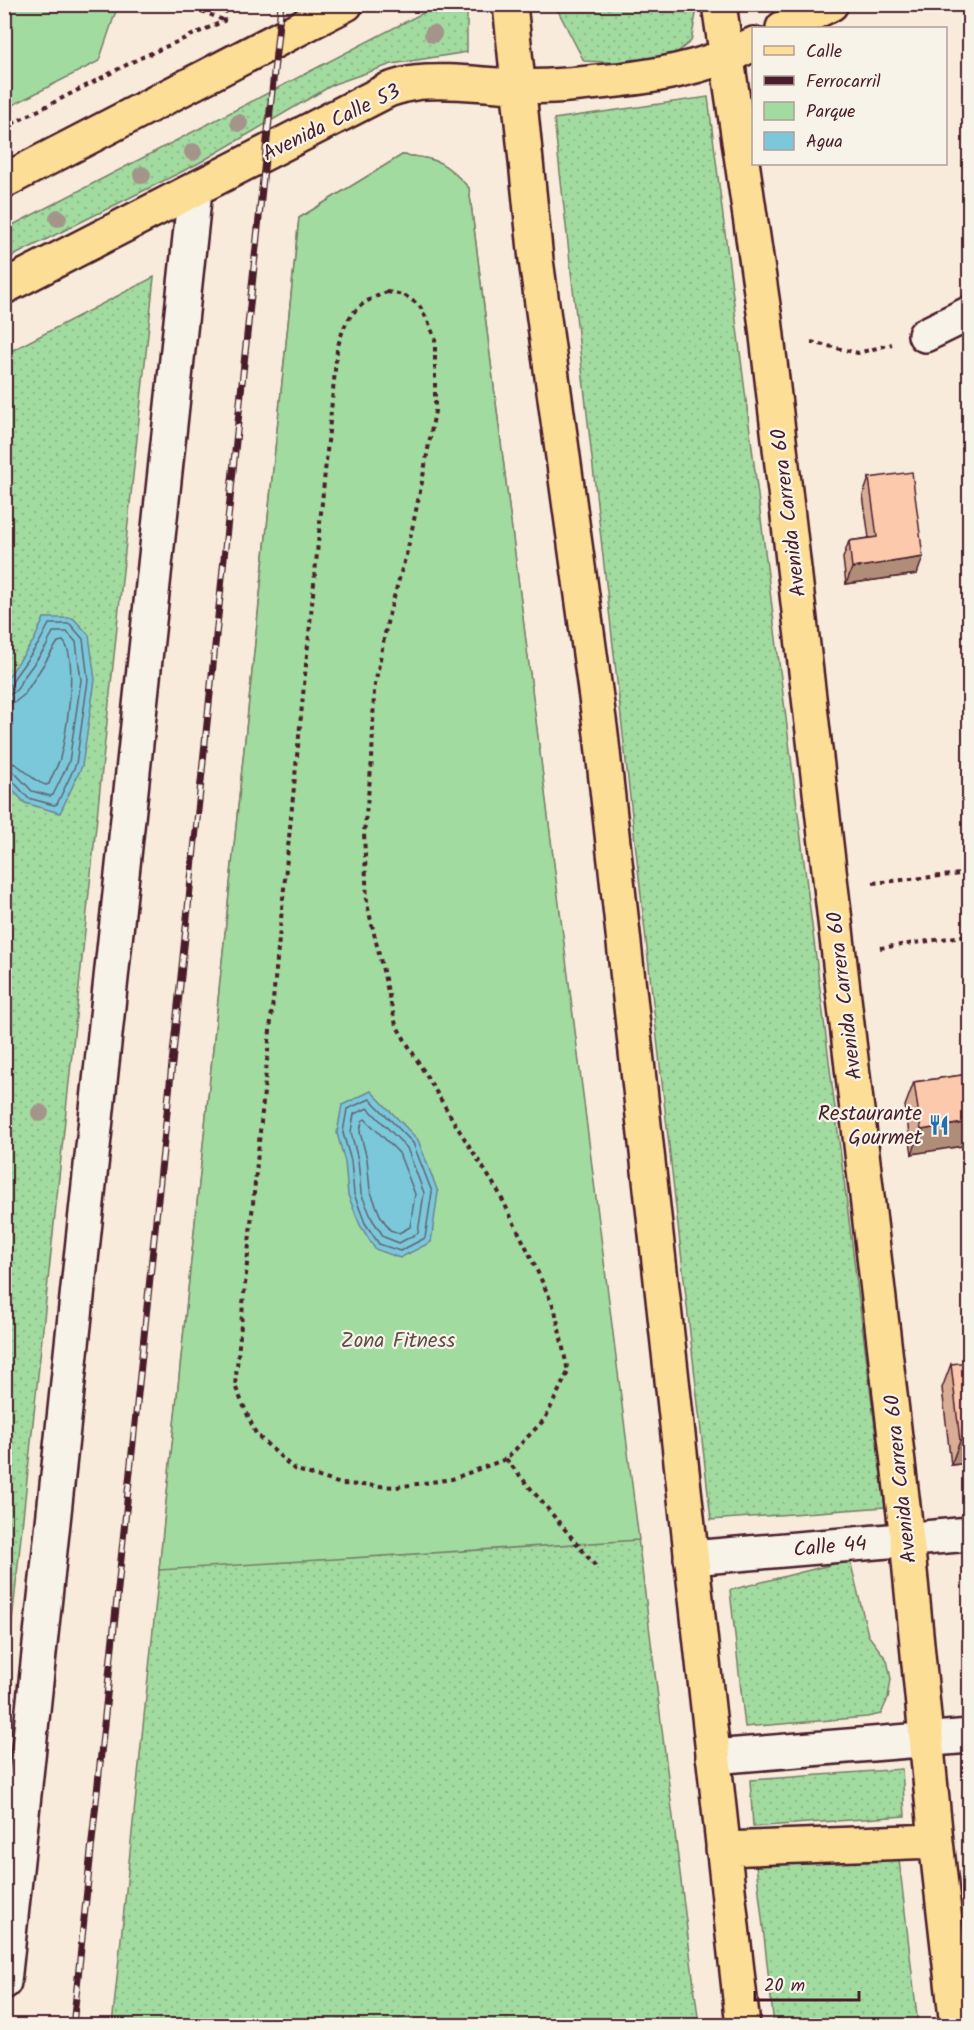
<svg xmlns="http://www.w3.org/2000/svg" width="974" height="2030" font-family="Kalam,sans-serif">
  <style>
    .grass { fill: url(#grass-dots); stroke: #767d66; stroke-width: 1.5 }
    .park { fill: #a2dba0; stroke: #767d66; stroke-width: 1.5 }
    .water { fill: #7cc8db; stroke: #688495; stroke-width: 1.5 }
    .lines { fill: none; stroke-linecap: round; stroke-linejoin: round }
    .shore { stroke: #5e6371; stroke-width: 1.5 }
    .minor-casing { stroke: #4a1f2b; stroke-width: 38 }
    .major-casing { stroke: #4a1f2b; stroke-width: 38 }
    .path { stroke: #4a1f2b; stroke-width: 4; stroke-dasharray: 4.5 4.5; stroke-linecap: butt }
    .minor { stroke: #f7f3e8; stroke-width: 33 }
    .major { stroke: #fcde96; stroke-width: 33 }
    .rail-casing { stroke: #4a1f2b; stroke-width: 7 }
    .rail { stroke: #f7f3e8; stroke-width: 4.5; stroke-dasharray: 14; stroke-linecap: butt }
    .tree { fill: #a4958b }
    .wall { fill: #d9ad95; stroke: #4a1f2b; stroke-width: 1.5 }
    .shaded-wall { fill: #b08d79; stroke: #4a1f2b; stroke-width: 1.5 }
    .building { fill: #fcc9ad; stroke: #4a1f2b; stroke-width: 1.5 }
    .labels { text-anchor: middle; stroke-width: 4.5; stroke-linejoin: round; paint-order: stroke }
    .street-label { font-size: 21px; fill: #4a1f2b; stroke: #f7f3e8 }
    .poi-label { font-size: 21px; fill: #4a1f2b; stroke: #f7f3e8; text-anchor: end }
    .park-label { font-size: 21px; fill: #604e48; stroke: #f7f3e8 }
  </style>
  <defs>
    <pattern id="grass-dots" width="8" height="8" patternUnits="userSpaceOnUse" patternTransform="scale(1.5)"><rect width="8" height="8" fill="#a2dba0"/><path d="M2 2h.1M6 6h.1" fill="none" stroke="#8dbc8a" stroke-width="1.8" stroke-linecap="round"/></pattern>
  </defs>
  <rect width="100%" height="100%" fill="#f8ebdc"/>
  <filter id="ink" filterUnits="userSpaceOnUse"><feTurbulence type="fractalNoise" baseFrequency=".0167" numOctaves="2"/><feDisplacementMap in="SourceGraphic" scale="12" xChannelSelector="R" yChannelSelector="G"/><feConvolveMatrix kernelMatrix="1 2 1 2 8 2 1 2 1" color-interpolation-filters="sRGB"/></filter>
  <g filter="url(#ink)">
    <!-- grass -->
    <path class="grass" d="M 440,4 L 467,5 L 467,52 L 392,64 L 334,84 L 199,163 L 5,260 L 5,229 Z
      M 555,5 L 694,5 L 696,14 L 691,41 L 669,59 L 645,64 L 584,61 Z
      M 708,97 L 885,1507 L 711,1520 L 554,119 Z
      M 402,155 C 439,158 444,162 469,188 L 699,2025 L 112,2026 L 299,218 Z
      M 154,277 L 5,1688 L 5,354 Z
      M 850,1560 L 868,1635 L 887,1660 L 891,1679 L 888,1698 L 881,1714 L 867,1717 L 745,1727 L 730,1590 Z
      M 902,1769 L 905,1816 L 753,1827 L 750,1780 Z
      M 898,1851 L 918,2025 L 774,2025 L 756,1865 Z"/>
    <!-- park -->
    <path class="park" d="M 5,4 L 118,4 L 118,5 L 99,61 L 5,109 Z
      M 402,155 C 439,158 444,162 469,188 L 639,1540 L 159,1570 L 299,218 Z"/>
    <!-- water -->
    <path class="water" d="M 44,618 L 73,618 L 89,635 L 95,680 L 82,766 L 60,813 L 25,803 L 5,782 L 4,706 L 8,677 L 34,640 Z
      M 371,1091 L 418,1140 L 438,1192 L 431,1242 L 400,1258 L 375,1249 L 360,1225 L 348,1195 L 345,1162 L 337,1133 L 342,1105 Z"/>
    <g class="lines">
      <!-- shore -->
      <path class="shore" d="M 4,687 L 12,684 L 14,678 L 39,643 L 49,624 L 70,624 L 83,639 L 88,680 L 76,764 L 57,804 L 54,805 L 28,798 L 11,779 L 4,778
        M 4,695 L 13,693 L 18,688 L 21,681 L 46,647 L 53,632 L 67,632 L 76,642 L 81,680 L 69,762 L 53,795 L 50,796 L 32,791 L 15,773 L 4,770
        M 4,704 L 15,702 L 24,695 L 58,642 L 63,641 C 79,657 66,736 60,758 C 58,766 52,775 49,784 L 46,785 C 29,781 23,762 4,761
        M 370,1099 L 413,1143 L 432,1192 L 425,1238 L 400,1251 L 379,1244 L 365,1223 L 354,1194 L 351,1161 L 343,1133 L 347,1109 Z
        M 368,1108 L 407,1148 L 424,1193 L 418,1233 L 399,1243 L 384,1237 L 372,1219 L 361,1193 L 358,1160 L 351,1132 L 354,1114 Z
        M 365,1119 L 399,1153 L 415,1194 L 410,1227 L 399,1233 L 390,1230 L 380,1215 L 370,1190 L 367,1159 L 360,1132 L 362,1121 Z"/>
      <!-- minor casing -->
      <g class="minor-casing">
        <path id="minor" d="M 925,335 L 970,313
          M 691,1558 L 970,1534
          M 713,1757 L 970,1736
          M 4,1982 L 195,190"/>
      </g>
      <!-- major casing -->
      <g class="major-casing">
        <path id="major" d="M 510,4 L 536,260 L 601,734 L 743,2026
          M 719,4 L 765,319 L 907,1540 L 936,1841 L 957,2026
          M 783,28 L 831,4
          M 4,181 L 346,4
          M 4,287 L 388,90 C 397,87 406,84 415,83 C 448,79 483,85 516,86 C 543,88 572,85 599,82 C 654,77 703,69 754,44
          M 723,1849 L 936,1841"/>
      </g>
      <!-- path -->
      <path class="path" d="M 185,4 L 223,20
        M 4,128 L 138,59 L 224,21 L 226,4
        M 387,292 L 404,295 L 419,305 L 428,321 L 435,339 L 435,411 L 422,482 L 408,548 L 388,618 L 374,690 L 372,760 L 364,832 L 367,904 L 396,1025 L 459,1130 L 498,1191 L 529,1253 L 555,1310 L 568,1372 L 545,1419 L 506,1459 L 452,1479 L 396,1487 L 341,1484 L 294,1469 L 256,1434 L 235,1386 L 337,350 C 345,317 355,304 387,292 Z
        M 811,342 L 858,353 L 892,344
        M 873,883 L 970,873
        M 880,948 L 970,935
        M 506,1459 L 598,1569"/>
      <!-- minor -->
      <use href="#minor" class="minor"/>
      <!-- major -->
      <use href="#major" class="major"/>
      <!-- rail casing -->
      <g class="rail-casing">
        <path id="rail" d="M 73,2026 L 281,4"/>
      </g>
      <!-- rail -->
      <use href="#rail" class="rail"/>
    </g>
    <!-- trees -->
    <g class="tree">
      <circle cx="433" cy="34" r="9"/>
      <circle cx="239" cy="123" r="9"/>
      <circle cx="193" cy="152" r="9"/>
      <circle cx="142" cy="175" r="9"/>
      <circle cx="58" cy="218" r="9"/>
      <circle cx="40" cy="1113" r="9"/>
    </g>
    <!-- wall -->
    <path class="wall" d="M 869,478 L 917,574 L 846,584 L 843,558 L 849,541 L 869,538 L 863,495 Z
      M 969,1074 L 912,1154 L 905,1106 L 914,1082 Z
      M 951,1364 L 969,1463 L 951,1465 L 942,1388 Z"/>
    <!-- shaded-wall -->
    <path class="shaded-wall" d="M 923,557 L 917,574 L 846,584 L 852,568 Z
      M 969,1122 L 969,1145 L 912,1154 L 921,1130 Z
      M 969,1440 L 969,1463 L 951,1465 L 960,1441 Z"/>
    <!-- building -->
    <path class="building" d="M 912,472 L 923,557 L 852,568 L 849,541 L 877,537 L 869,478 Z
      M 969,1074 L 969,1122 L 921,1130 L 914,1082 Z
      M 969,1362 L 969,1440 L 960,1441 L 951,1364 Z"/>
  </g>
  <!-- icons -->
  <defs>
    <g id="restaurant-bare" transform="scale(1.62)"><path d="M-5-6h1v4h1v-4h1v4h1v-4h1v5L-1.5 .5V6h-2V.5L-5-1ZM5-6V6H3V1.5H1.5Q1.5-4 5-6Z" fill="#1f6fb2" stroke="#f7f3e8" stroke-width="2.5" paint-order="stroke"/></g>
  </defs>
  <g fill-rule="evenodd">
    <use href="#restaurant-bare" x="939" y="1125"/>
  </g>
  <g class="labels">
    <!-- street labels -->
    <g class="street-label">
      <text transform="translate(331 122) rotate(-26)" y="7">Avenida Calle 53</text>
      <text transform="translate(788 513) rotate(-97)" y="7">Avenida Carrera 60</text>
      <text transform="translate(844 996) rotate(-97)" y="7">Avenida Carrera 60</text>
      <text transform="translate(900 1479) rotate(-96)" y="7">Avenida Carrera 60</text>
      <text transform="translate(830 1546) rotate(-5)" y="7">Calle 44</text>
    </g>
    <!-- poi labels -->
    <g class="poi-label">
      <text x="922" y="1120">Restaurante<tspan x="922" dy="24">Gourmet</tspan></text>
    </g>
    <!-- park labels -->
    <g class="park-label">
      <text x="398" y="1347">Zona Fitness</text>
    </g>
  </g>
  <!-- margin -->
  <rect width="974" height="2030" fill="none" stroke="#f7f3e8" stroke-width="24"/>
  <rect x="12" y="12" width="950" height="2006" fill="none" stroke="#4a1f2b" stroke-width="2" filter="url(#ink)"/>
  <!-- legend -->
  <rect x="752" y="27" width="195" height="138" fill="#f7f3e8" stroke="#b29e9c" stroke-width="1.5"/>
  <rect x="764" y="46" width="30" height="9" fill="#fcde96" stroke="#b29e9c" stroke-width="1.5"/>
  <text x="806" y="57" font-size="18" fill="#4a1f2b">Calle</text>
  <rect x="764" y="76" width="30" height="9" fill="#4a1f2b" stroke="#b29e9c" stroke-width="1.5"/>
  <text x="806" y="87" font-size="18" fill="#4a1f2b">Ferrocarril</text>
  <rect x="764" y="102" width="30" height="18" fill="#a2dba0" stroke="#b29e9c" stroke-width="1.5"/>
  <text x="806" y="117" font-size="18" fill="#4a1f2b">Parque</text>
  <rect x="764" y="132" width="30" height="18" fill="#7cc8db" stroke="#b29e9c" stroke-width="1.5"/>
  <text x="806" y="147" font-size="18" fill="#4a1f2b">Agua</text>
  <!-- scale -->
  <path d="M755 1991v9h104v-9" fill="none" stroke="#4a1f2b" stroke-width="3"/>
  <text x="764" y="1991" font-size="18" fill="#4a1f2b" stroke="#f7f3e8" stroke-width="4.5" paint-order="stroke">20 m</text>
</svg>
